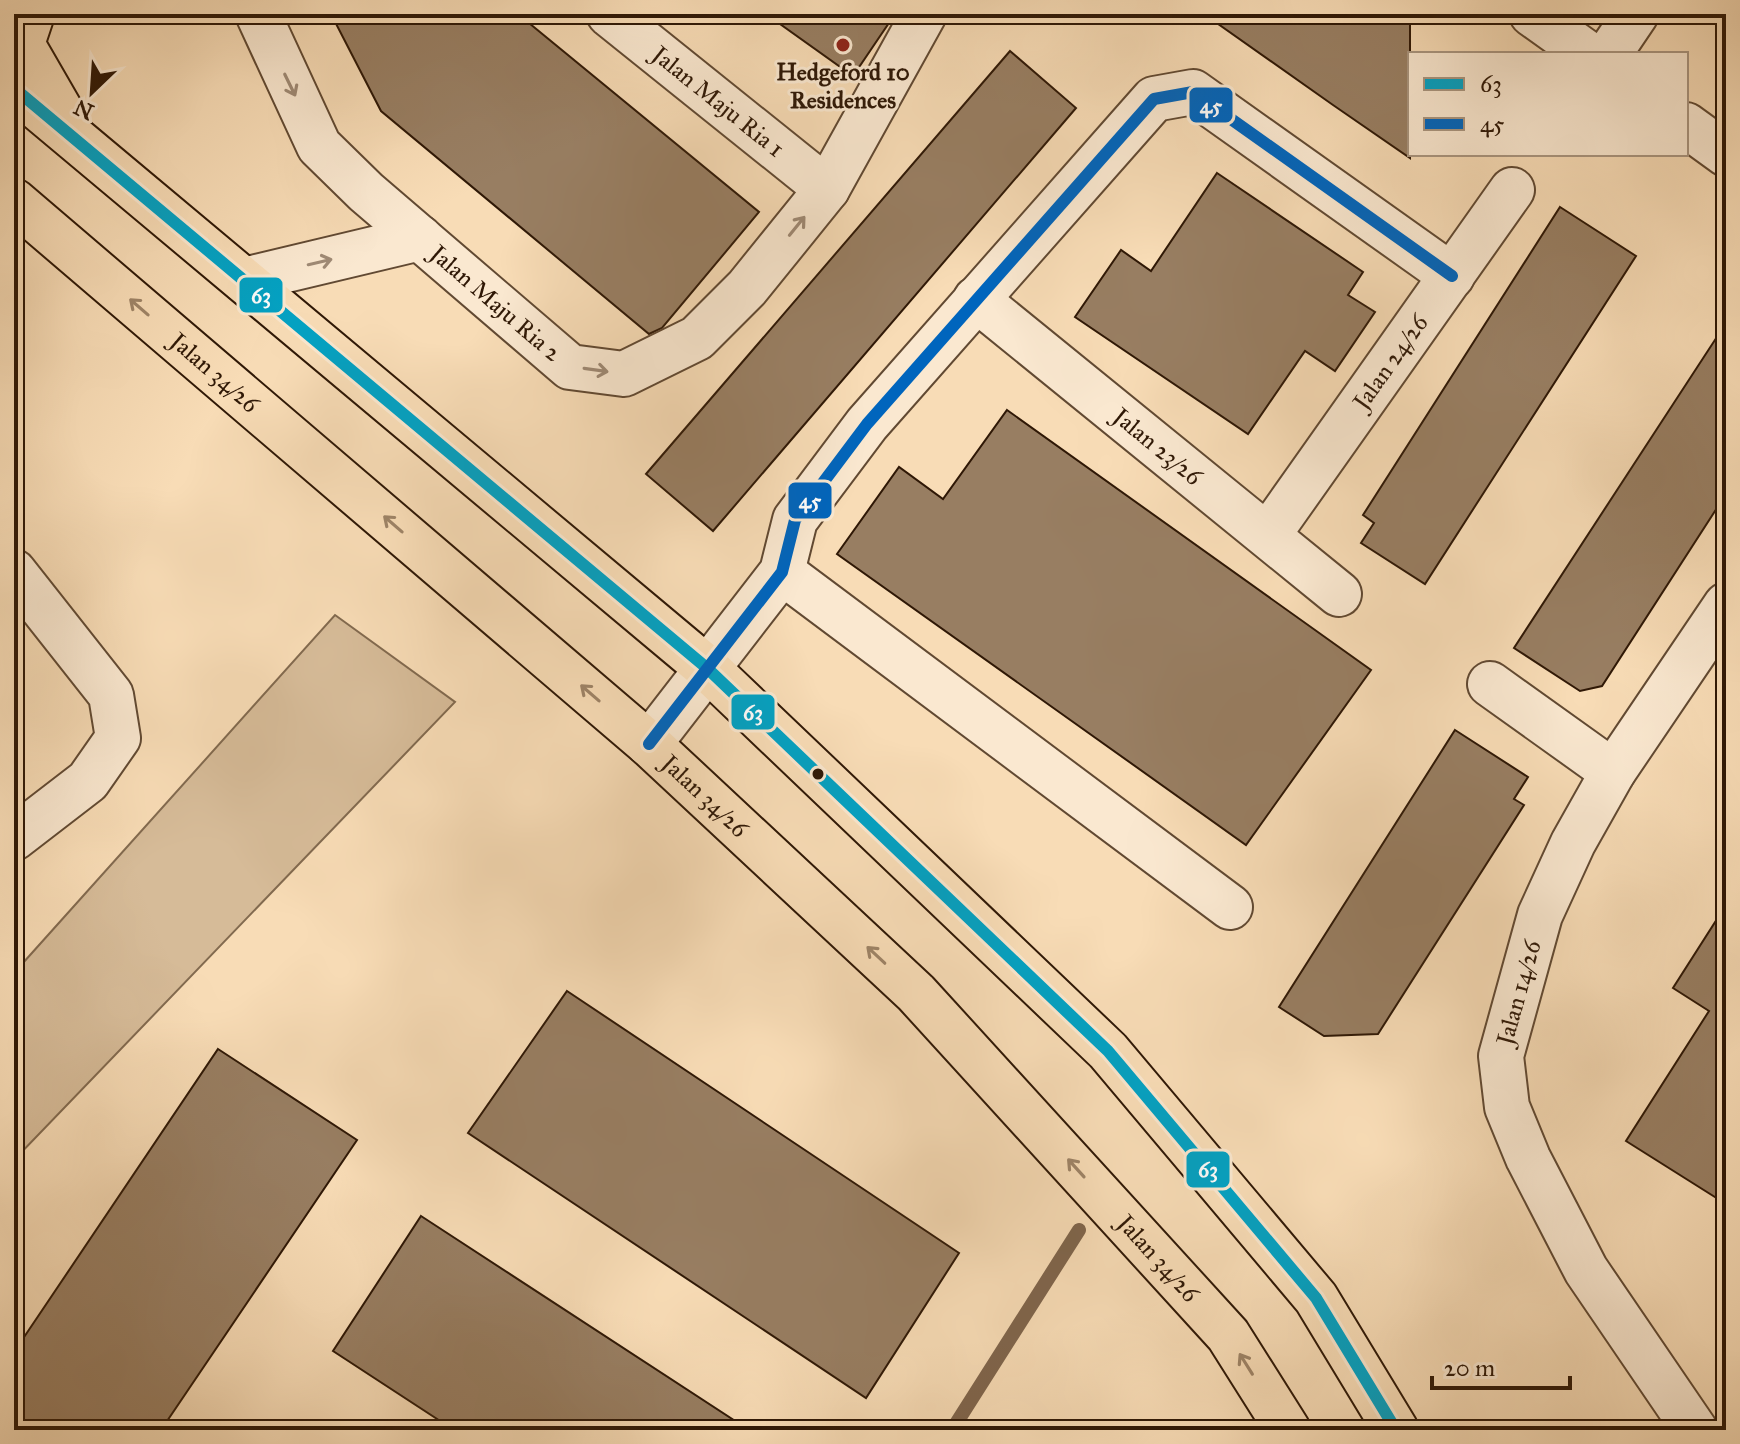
<svg xmlns="http://www.w3.org/2000/svg" width="1740" height="1444" font-family="'IM FELL Great Primer',serif">
  <style>
    .green { fill: #d6bb98; stroke: #826a4f; stroke-width: 2 }
    .lines { fill: none; stroke-linecap: round; stroke-linejoin: round }
    .stream { stroke: #7f654c; stroke-width: 14 }
    .building { fill: #987e62; stroke: #2f1806; stroke-width: 2 }
    .minor-casing { stroke: #614932; stroke-width: 48 }
    .major-casing { stroke: #2f1806; stroke-width: 48 }
    .minor { stroke: #fae8d0; stroke-width: 44 }
    .major { stroke: #f8dcb6; stroke-width: 44 }
    .bus-1-casing { stroke: #fae8d0; stroke-width: 18 }
    .bus-2-casing { stroke: #fae8d0; stroke-width: 18 }
    .bus-1 { stroke: #02a2c4; stroke-width: 12 }
    .bus-2 { stroke: #0065bd; stroke-width: 12 }
    .oneway { stroke: #9f8a75 }
    .oneway2 { stroke: #9e8467 }
    .poi-dot { fill: #8f2418; stroke: #fae8d0; stroke-width: 3 }
    .bus-dot { fill: #2f1806; stroke: #fae8d0; stroke-width: 3 }
    .labels { text-anchor: middle; stroke-width: 6; stroke-linejoin: round; paint-order: stroke }
    .poi-label { font-size: 24px; font-weight: bold; fill: #2f1806; stroke: #fae8d0 }
    .street-label { font-size: 24px; fill: #2f1806; stroke: #fae8d0 }
    .line-badge { stroke: #fae8d0; stroke-width: 3 }
    .badge-label { font-size: 22px; text-anchor: middle; font-weight: bold; fill: #fff }
  </style>
  <rect width="100%" height="100%" fill="#f8dcb6"/>
  <filter id="stains"><feTurbulence type="fractalNoise" baseFrequency=".0025" numOctaves="4"/><feColorMatrix values="0 0 0 0 .2 0 0 0 0 .09 0 0 0 0 .02 0 0 0 .5 -.17"/></filter>
  <radialGradient id="worn" r=".72"><stop offset=".6" stop-color="#630" stop-opacity="0"/><stop offset="1" stop-color="#630" stop-opacity=".3"/></radialGradient>
  <!-- green -->
  <path class="green" d="M 335,615 L 455,702 L 14,1160 L 14,973 Z"/>
  <g class="lines">
    <!-- stream -->
    <path class="stream" d="M 952,1430 L 1079,1230"/>
  </g>
  <!-- building -->
  <path class="building" d="M 331,14 L 518,14 L 759,212 L 662,328 L 649,334 L 381,111 Z
    M 766,14 L 895,14 L 853,76 Z
    M 1204,14 L 1410,14 L 1410,158 L 1333,105 Z
    M 1010,51 L 1076,108 L 713,531 L 646,474 Z
    M 1217,173 L 1363,272 L 1348,295 L 1375,312 L 1335,371 L 1305,351 L 1248,434 L 1075,317 L 1121,250 L 1151,271 Z
    M 1560,207 L 1636,256 L 1425,584 L 1361,543 L 1374,523 L 1363,515 Z
    M 1726,323 L 1726,494 L 1602,686 L 1580,691 L 1514,648 Z
    M 1007,410 L 1371,670 L 1246,845 L 837,554 L 899,467 L 943,499 Z
    M 1455,730 L 1528,777 L 1514,799 L 1524,805 L 1378,1034 L 1324,1036 L 1279,1007 Z
    M 1726,905 L 1726,1204 L 1626,1141 L 1709,1011 L 1673,988 Z
    M 567,991 L 959,1253 L 866,1398 L 468,1133 Z
    M 218,1049 L 357,1140 L 161,1430 L 14,1430 L 14,1352 Z
    M 421,1216 L 749,1430 L 454,1430 L 333,1351 Z"/>
  <g class="lines">
    <!-- minor casing -->
    <g class="minor-casing">
      <g id="minor">
        <path id="s1" d="M 258,14 L 319,146 L 366,192 L 570,367 L 624,374 L 697,338 L 747,288 L 827,189 L 924,14"/>
        <path id="s2" d="M 609,14 L 827,189"/>
        <path d="M 1532,14 L 1588,54"/>
        <path d="M 1609,54 L 1636,14"/>
        <path d="M 1686,125 L 1726,154"/>
        <path d="M 244,280 L 420,238"/>
        <path id="s3" d="M 976,299 L 1339,594"/>
        <path id="s4" d="M 1268,535 L 1512,190"/>
        <path d="M 14,572 L 111,695 L 118,738 L 88,781 L 14,838"/>
        <path d="M 782,572 L 1230,907"/>
        <path d="M 1490,684 L 1613,772"/>
        <path d="M 649,744 L 782,572 L 795,520 L 867,424 L 1154,99 L 1193,92 L 1452,276"/>
        <path id="s5" d="M 1695,1430 L 1586,1270 L 1528,1158 L 1507,1107 L 1501,1056 L 1540,915 L 1573,843 L 1613,772 L 1726,605"/>
      </g>
    </g>
    <!-- major casing -->
    <g class="major-casing">
      <g id="major">
        <path d="M 32,14 L 22,44 L 63,115"/>
        <path d="M 14,88 L 708,669 L 1108,1051 L 1316,1298 L 1396,1430"/>
        <path id="s6" d="M 14,201 L 649,744 L 916,993 L 1228,1335 L 1288,1430"/>
      </g>
    </g>
    <!-- minor -->
    <use href="#minor" class="minor"/>
    <!-- major -->
    <use href="#major" class="major"/>
    <!-- bus-1 casing -->
    <g class="bus-1-casing">
      <path id="bus-1" d="M 14,88 L 708,669 L 1108,1051 L 1316,1298 L 1396,1430"/>
    </g>
    <!-- bus-2 casing -->
    <g class="bus-2-casing">
      <path id="bus-2" d="M 649,744 L 782,572 L 795,520 L 867,424 L 1154,99 L 1193,92 L 1452,276"/>
    </g>
    <!-- bus-1 -->
    <use href="#bus-1" class="bus-1"/>
    <!-- bus-2 -->
    <use href="#bus-2" class="bus-2"/>
  </g>
  <!-- one-way arrows -->
  <defs><path id="oneway-shaft" d="M-6 0H5M1.5-3L5.5 0L1.5 3" fill="none" stroke-width="1.6" stroke-linecap="round" stroke-linejoin="round" transform="scale(2)"/></defs>
  <g class="oneway">
    <use href="#oneway-shaft" transform="translate(290 85) rotate(64)"/>
    <use href="#oneway-shaft" transform="translate(797 226) rotate(-51)"/>
    <use href="#oneway-shaft" transform="translate(320 262) rotate(-13)"/>
    <use href="#oneway-shaft" transform="translate(596 370) rotate(8)"/>
  </g>
  <g class="oneway2">
    <use href="#oneway-shaft" transform="translate(139 307) rotate(-139)"/>
    <use href="#oneway-shaft" transform="translate(393 524) rotate(-139)"/>
    <use href="#oneway-shaft" transform="translate(590 693) rotate(-139)"/>
    <use href="#oneway-shaft" transform="translate(876 955) rotate(-137)"/>
    <use href="#oneway-shaft" transform="translate(1076 1168) rotate(-132)"/>
    <use href="#oneway-shaft" transform="translate(1246 1364) rotate(-122)"/>
  </g>
  <!-- markers -->
  <circle class="poi-dot" cx="843" cy="45" r="8"/>
  <circle class="bus-dot" cx="818" cy="774" r="7"/>
  <g class="labels">
    <!-- poi labels -->
    <g class="poi-label">
      <text x="843" y="80">Hedgeford 10<tspan x="843" dy="28">Residences</tspan></text>
    </g>
    <!-- street labels -->
    <g class="street-label">
      <text dy="8" stroke="none"><textPath href="#s2" startOffset="140">Jalan Maju Ria 1</textPath></text>
      <text dy="8" stroke="none"><textPath href="#s1" startOffset="382">Jalan Maju Ria 2</textPath></text>
      <text dy="8" stroke="none"><textPath href="#s4" startOffset="212">Jalan 24/26</textPath></text>
      <text dy="8" stroke="none"><textPath href="#s6" startOffset="264">Jalan 34/26</textPath></text>
      <text dy="8" stroke="none"><textPath href="#s3" startOffset="234">Jalan 23/26</textPath></text>
      <text dy="8" stroke="none"><textPath href="#s6" startOffset="912">Jalan 34/26</textPath></text>
      <text dy="8" stroke="none"><textPath href="#s5" startOffset="492">Jalan 14/26</textPath></text>
      <text dy="8" stroke="none"><textPath href="#s6" startOffset="1560">Jalan 34/26</textPath></text>
    </g>
  </g>
  <g class="line-badge">
    <rect x="1188" y="86" width="46" height="38" rx="8" fill="#0065bd"/>
    <rect x="238" y="276" width="46" height="38" rx="8" fill="#02a2c4"/>
    <rect x="787" y="481" width="46" height="39" rx="8" fill="#0065bd"/>
    <rect x="730" y="693" width="46" height="38" rx="8" fill="#02a2c4"/>
    <rect x="1185" y="1150" width="46" height="39" rx="8" fill="#02a2c4"/>
  </g>
  <g class="badge-label">
    <text x="1211" y="113">45</text>
    <text x="261" y="303">63</text>
    <text x="810" y="508">45</text>
    <text x="753" y="720">63</text>
    <text x="1208" y="1177">63</text>
  </g>
  <!-- margin -->
  <rect width="1740" height="1444" fill="none" stroke="#f8dcb6" stroke-width="48"/>
  <rect x="16" y="16" width="1708" height="1412" fill="none" stroke="#2f1806" stroke-width="4"/>
  <rect x="24" y="24" width="1692" height="1396" fill="none" stroke="#2f1806" stroke-width="2"/>
  <!-- legend -->
  <rect x="1408" y="52" width="280" height="104" fill="#fae8d0" stroke="#a9957f" stroke-width="2"/>
  <rect x="1424" y="78" width="40" height="12" fill="#02a2c4" stroke="#a9957f" stroke-width="2"/>
  <text x="1480" y="92" font-size="24" fill="#2f1806">63</text>
  <rect x="1424" y="118" width="40" height="12" fill="#0065bd" stroke="#a9957f" stroke-width="2"/>
  <text x="1480" y="132" font-size="24" fill="#2f1806">45</text>
  <!-- north arrow -->
  <g transform="translate(92 92) rotate(205)" stroke="#fae8d0" stroke-width="6" paint-order="stroke">
  <path d="M0-6L14 30L0 20L-14 30Z" fill="#2f1806"/>
  <text y="-12" font-size="22" font-weight="bold" text-anchor="middle" fill="#2f1806">N</text>
  </g>
  <!-- scale -->
  <path d="M1432 1376v12h138v-12" fill="none" stroke="#2f1806" stroke-width="4"/>
  <text x="1444" y="1376" font-size="24" fill="#2f1806" stroke="#fae8d0" stroke-width="6" paint-order="stroke">20 m</text>
  <rect width="100%" height="100%" filter="url(#stains)"/>
  <rect width="100%" height="100%" fill="url(#worn)"/>
</svg>
